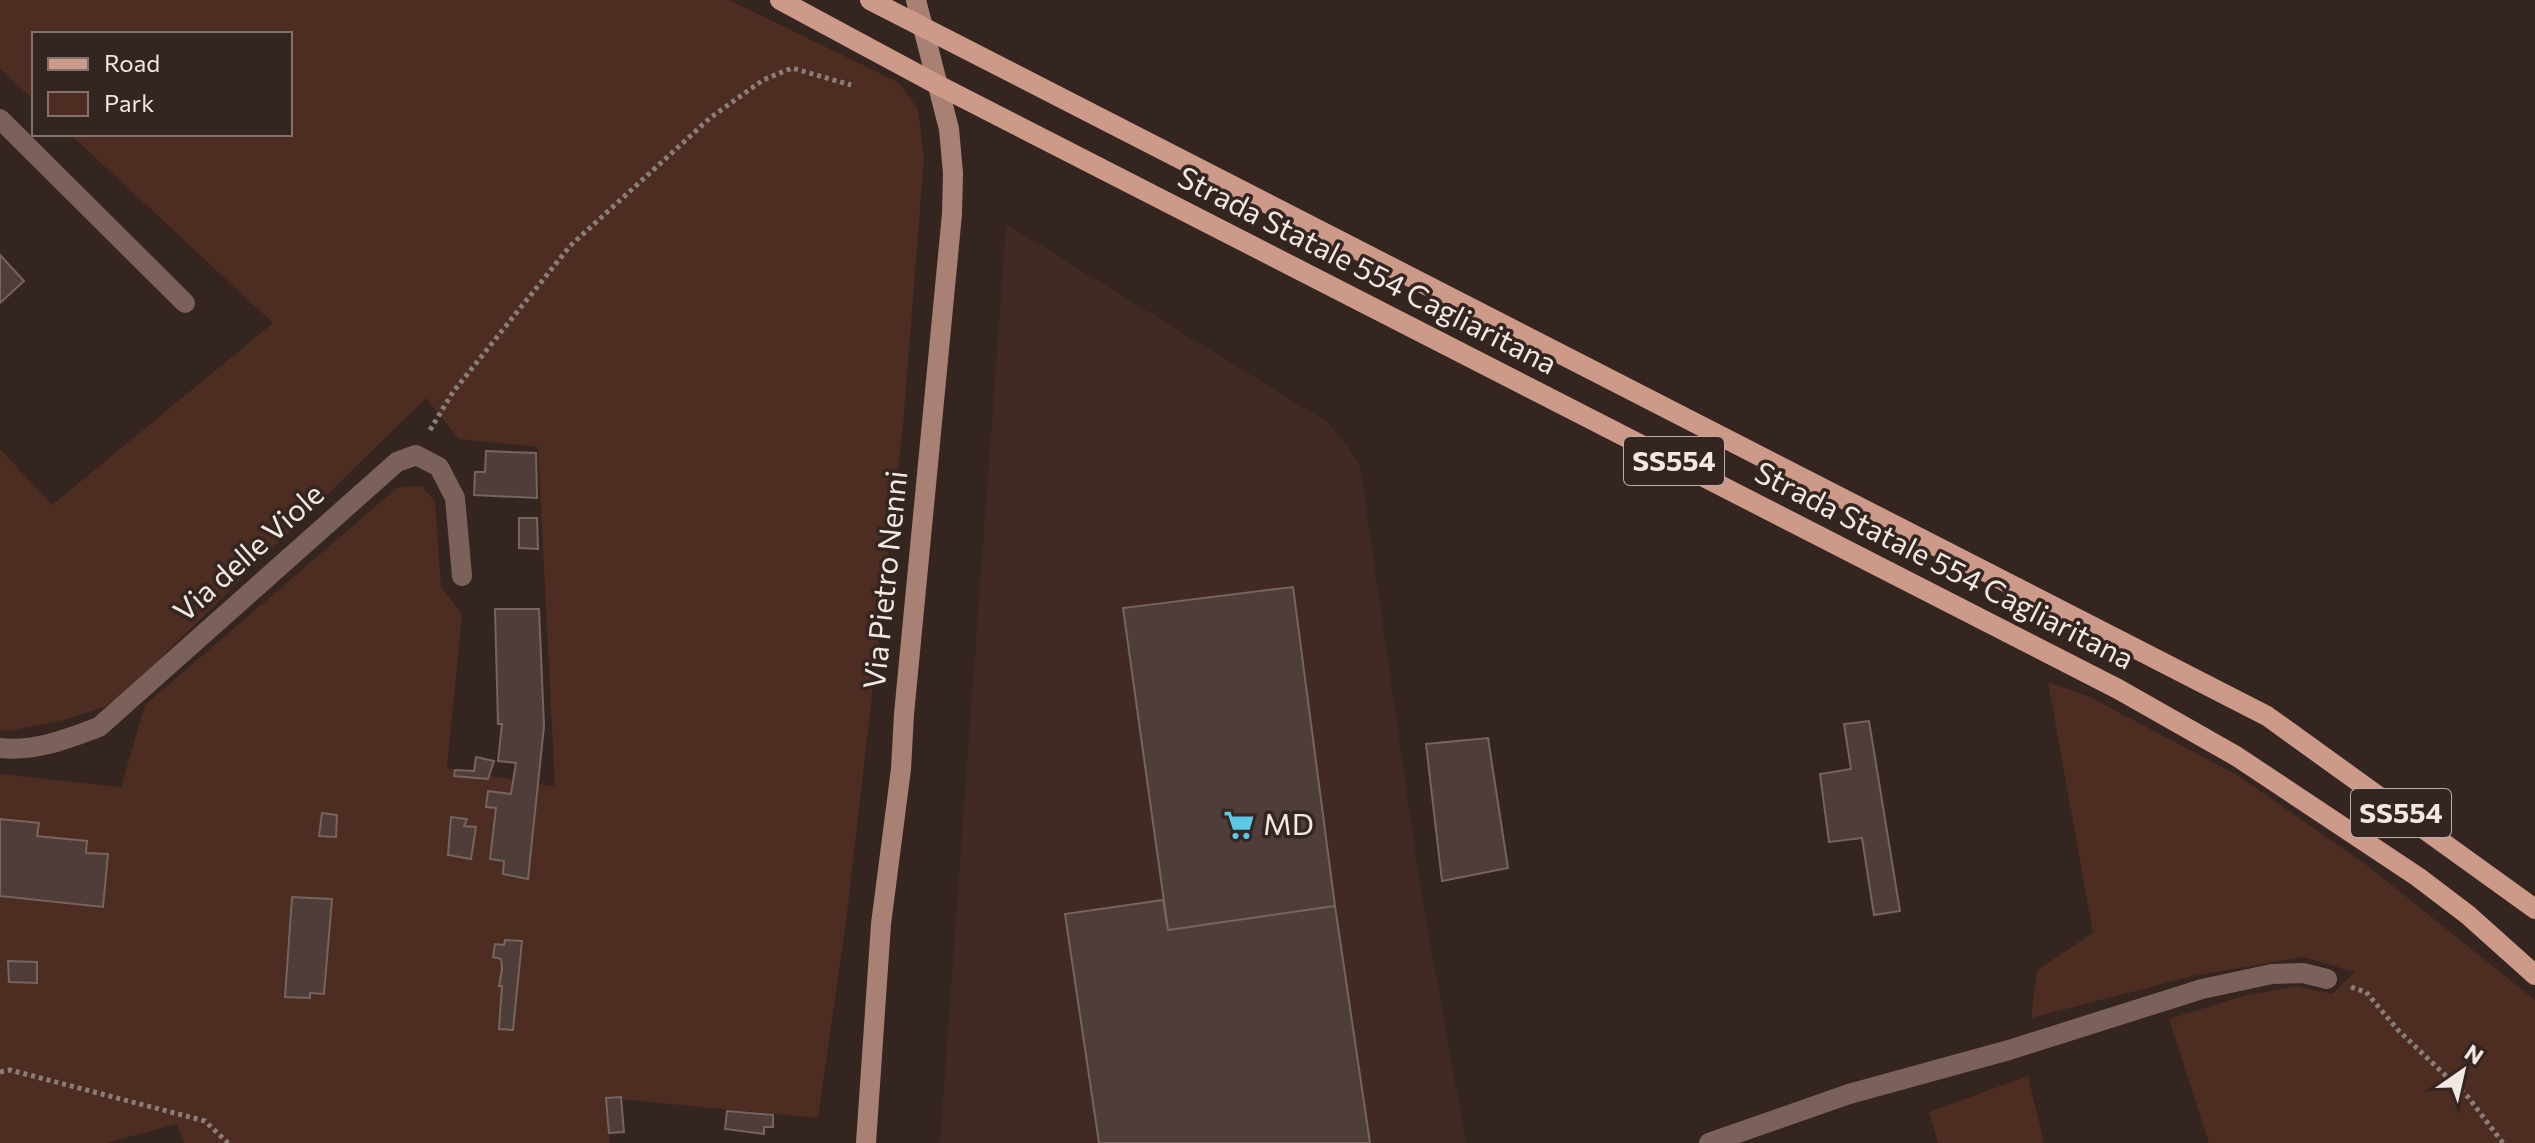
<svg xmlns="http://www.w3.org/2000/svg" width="2535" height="1143" font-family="Commissioner,sans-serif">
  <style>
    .built { fill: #402a23 }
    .green { fill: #4d2c22 }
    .building { fill: #4e3d38; stroke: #76645e; stroke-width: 2 }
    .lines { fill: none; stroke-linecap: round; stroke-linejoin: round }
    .path { stroke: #8b7e7a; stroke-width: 5; stroke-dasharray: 4 4; stroke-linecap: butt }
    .street { stroke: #7b6159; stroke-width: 20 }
    .secondary { stroke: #a98174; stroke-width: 20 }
    .primary { stroke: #cd9989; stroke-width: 20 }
    .labels { text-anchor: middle; stroke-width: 7; stroke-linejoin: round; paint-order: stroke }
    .shield { fill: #342520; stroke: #b8ada8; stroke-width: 2 }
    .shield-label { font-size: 28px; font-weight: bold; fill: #f1e7e3 }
    .street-label { font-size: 30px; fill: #f1e7e3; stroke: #342520 }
    .poi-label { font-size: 30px; fill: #f1e7e3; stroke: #342520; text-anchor: start }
  </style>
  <rect width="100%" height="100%" fill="#342520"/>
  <!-- built -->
  <path class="built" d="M 1006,224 L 1327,422 L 1347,445 L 1360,465 L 1421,891 L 1466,1143 L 940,1143 Z"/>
  <!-- green -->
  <path class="green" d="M 0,0 L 729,0 L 898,82 L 918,109 L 924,158 L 903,426 L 846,922 L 818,1118 L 607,1098 L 610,1143 L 184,1143 L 177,1124 L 107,1143 L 0,1143 L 0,774 L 121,787 L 145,705 L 398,487 L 422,486 L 435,502 L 441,586 L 462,615 L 447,768 L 555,787 L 538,447 L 459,439 L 426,398 L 132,686 L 105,707 L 63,720 L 8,731 L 0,730 L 0,449 L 52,505 L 273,323 L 70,134 L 290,134 L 290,34 L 34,34 L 34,100 L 0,69 Z
    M 2048,682 L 2088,696 L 2237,775 L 2364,863 L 2535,1000 L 2535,1143 L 2209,1143 L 2169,1019 L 2243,996 L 2297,986 L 2332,994 L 2355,972 L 2303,957 L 2193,976 L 2031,1018 L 2037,970 L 2093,933 Z
    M 2028,1076 L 2044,1143 L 1938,1143 L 1929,1112 Z"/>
  <!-- building -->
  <path class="building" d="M 0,255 L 24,281 L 0,303 Z
    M 486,451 L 536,453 L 537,498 L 474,495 L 475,472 L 485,472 Z
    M 519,518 L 537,518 L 538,549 L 519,548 Z
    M 1293,587 L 1335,906 L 1168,930 L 1123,608 Z
    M 495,609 L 539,609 L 544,726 L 528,879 L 503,874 L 504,861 L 490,859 L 496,808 L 486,807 L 488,791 L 511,794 L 516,763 L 498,761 L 502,724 L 498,724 Z
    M 1869,721 L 1900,911 L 1874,915 L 1862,838 L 1829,842 L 1820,774 L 1851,769 L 1844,724 Z
    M 1488,738 L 1508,868 L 1442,881 L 1426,744 Z
    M 476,757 L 494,761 L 488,779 L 454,776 L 455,770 L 474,771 Z
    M 322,813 L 337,815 L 336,837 L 319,836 Z
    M 451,817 L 467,819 L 464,826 L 476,827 L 471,859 L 448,855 Z
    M 0,819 L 39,823 L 37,836 L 87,841 L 86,853 L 108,854 L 103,907 L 0,896 Z
    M 292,897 L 332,899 L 324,994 L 310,993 L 310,998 L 285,997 Z
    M 1163,900 L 1168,930 L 1335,906 L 1370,1143 L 1099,1143 L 1065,914 Z
    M 505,940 L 522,941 L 513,1030 L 499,1029 L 502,986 L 499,986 L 502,969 L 501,959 L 493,957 L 495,944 L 504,945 Z
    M 8,961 L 37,962 L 37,983 L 9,982 Z
    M 621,1097 L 624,1132 L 609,1133 L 606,1098 Z
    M 727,1111 L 773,1115 L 773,1127 L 764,1127 L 764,1134 L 725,1129 Z"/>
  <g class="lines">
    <!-- path -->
    <path class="path" d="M 430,430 L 453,392 L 570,246 L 710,118 L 763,80 L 792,68 L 851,85
      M 2351,987 L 2366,992 L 2398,1030 L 2468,1097 L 2503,1143
      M 0,1072 L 10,1070 L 205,1121 L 228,1143"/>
    <!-- street -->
    <path class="street" d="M 0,119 L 185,303
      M 0,748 C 35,752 67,739 99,727 L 397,462 L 416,455 L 439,467 L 455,498 L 462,576
      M 1709,1143 L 1849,1094 L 2009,1050 L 2202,989 L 2272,974 L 2303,973 L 2327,979"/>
    <!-- secondary -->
    <path class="secondary" d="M 866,1143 L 881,924 L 901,769 L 904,714 L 952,214 L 953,173 L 949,129 L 916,0"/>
    <!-- primary -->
    <path class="primary" d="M 780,0 L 936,84 L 2118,689 L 2236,756 L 2418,877 L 2468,915 L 2535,975
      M 870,0 L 2267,716 L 2535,909"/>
  </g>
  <!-- icons -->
  <defs>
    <g id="supermarket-bare" transform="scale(2.4)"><path d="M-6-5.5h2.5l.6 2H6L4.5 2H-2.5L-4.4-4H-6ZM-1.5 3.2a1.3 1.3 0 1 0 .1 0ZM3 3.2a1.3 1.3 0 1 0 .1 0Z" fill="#5ac8e6" stroke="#342520" stroke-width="2.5" paint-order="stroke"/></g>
  </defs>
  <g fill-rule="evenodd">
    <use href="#supermarket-bare" x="1239" y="825"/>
  </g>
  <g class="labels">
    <!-- shield labels -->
    <g class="shield">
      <rect x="1624" y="437" width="100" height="48" rx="6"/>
      <rect x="2351" y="789" width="100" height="48" rx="6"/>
    </g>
    <g class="shield-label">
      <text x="1674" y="471">SS554</text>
      <text x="2401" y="823">SS554</text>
    </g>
    <!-- street labels -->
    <g class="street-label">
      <text transform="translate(1367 271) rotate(27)" y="10">Strada Statale 554 Cagliaritana</text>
      <text transform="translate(249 553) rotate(-42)" y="10">Via delle Viole</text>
      <text transform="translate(1944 566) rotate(27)" y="10">Strada Statale 554 Cagliaritana</text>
      <text transform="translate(886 580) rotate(-84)" y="10">Via Pietro Nenni</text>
    </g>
    <!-- poi labels -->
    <g class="poi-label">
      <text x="1263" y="835">MD</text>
    </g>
  </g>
  <!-- legend -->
  <rect x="32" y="32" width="260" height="104" fill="#342520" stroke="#80736e" stroke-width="2"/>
  <rect x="48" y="58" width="40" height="12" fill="#cd9989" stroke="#80736e" stroke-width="2"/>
  <text x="104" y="72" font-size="24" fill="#f1e7e3">Road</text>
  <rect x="48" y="92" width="40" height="24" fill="#4d2c22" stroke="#80736e" stroke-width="2"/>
  <text x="104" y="112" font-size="24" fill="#f1e7e3">Park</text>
  <!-- north arrow -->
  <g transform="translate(2463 1071) rotate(34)" stroke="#342520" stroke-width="6" paint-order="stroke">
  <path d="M0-6L14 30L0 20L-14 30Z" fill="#f1e7e3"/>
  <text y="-12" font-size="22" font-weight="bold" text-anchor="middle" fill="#f1e7e3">N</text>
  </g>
</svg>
